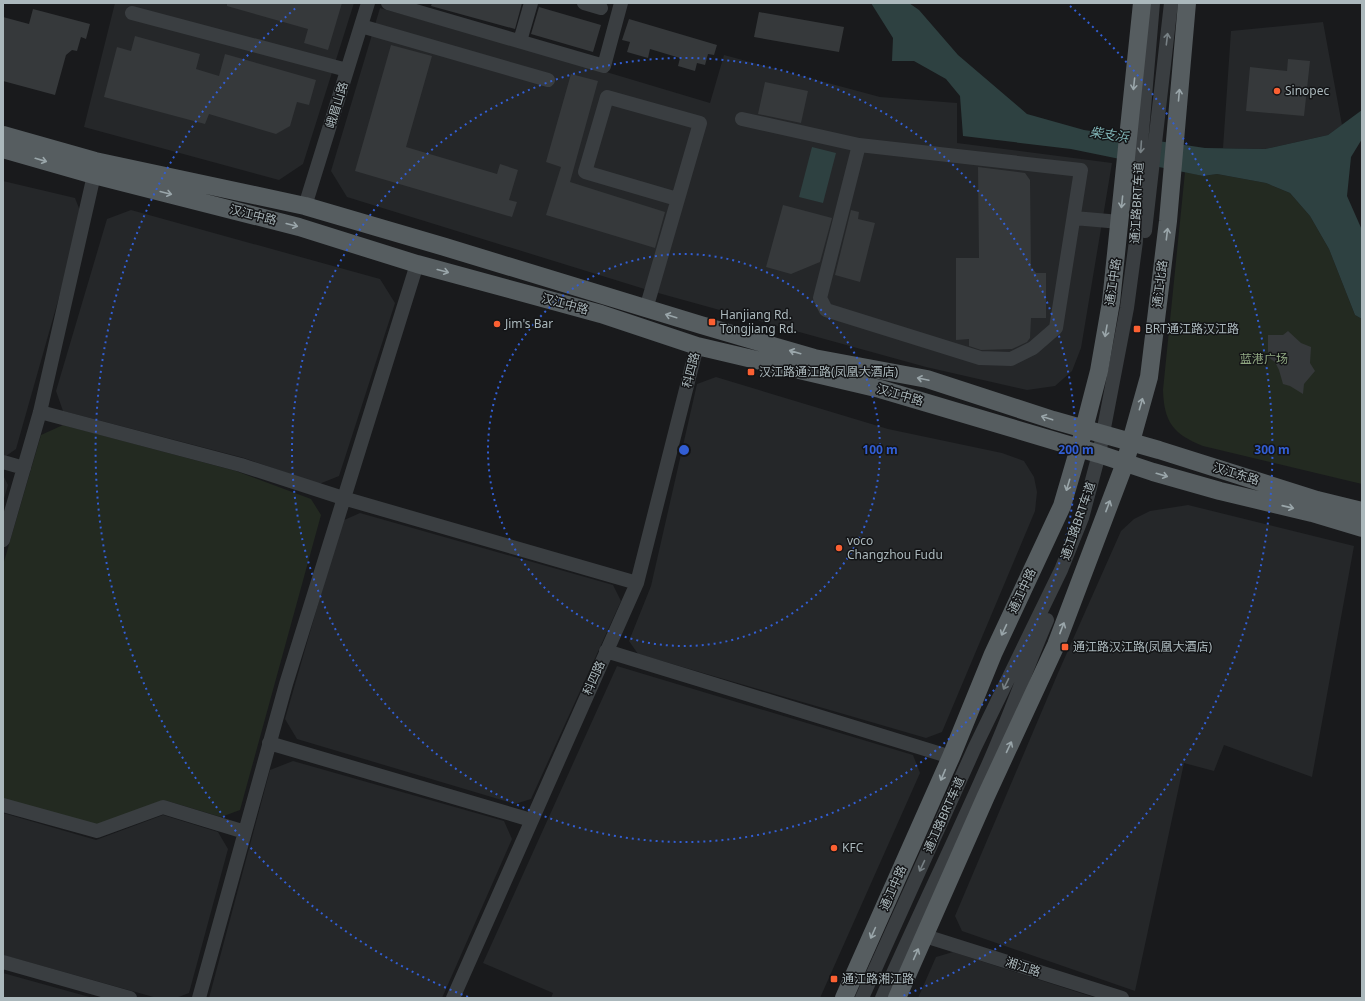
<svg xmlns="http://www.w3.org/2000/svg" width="1365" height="1001" font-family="'Noto Sans','Noto Sans SC',sans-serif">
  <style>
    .built { fill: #252729 }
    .green { fill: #232a21 }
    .water { fill: #2e4141 }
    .building { fill: #36393b }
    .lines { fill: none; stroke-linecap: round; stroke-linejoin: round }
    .minor { stroke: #3a3e41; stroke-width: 14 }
    .major { stroke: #565d60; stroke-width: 18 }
    .oneway { stroke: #788185 }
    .oneway2 { stroke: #9aa6aa }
    .ring { fill: none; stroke: #325ed4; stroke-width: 2; stroke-dasharray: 2 4 }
    .poi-dot { fill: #fb6032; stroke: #141517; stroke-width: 1.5 }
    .labels { text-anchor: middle; stroke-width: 3; stroke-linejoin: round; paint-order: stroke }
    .poi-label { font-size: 12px; fill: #abb8bc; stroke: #141517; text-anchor: start }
    .street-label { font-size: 12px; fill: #abb8bc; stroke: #141517 }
    .park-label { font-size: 12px; fill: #90a882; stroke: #141517 }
    .water-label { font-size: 13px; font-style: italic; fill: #81b6b8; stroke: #141517 }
    .centre { fill: #325ed4; stroke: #141517; stroke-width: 2 }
    .ring-label { font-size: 12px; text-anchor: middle; font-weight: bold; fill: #325ed4; stroke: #141517; stroke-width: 3; stroke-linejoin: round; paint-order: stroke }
  </style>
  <rect width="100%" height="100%" fill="#191a1c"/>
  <!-- built -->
  <path class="built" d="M 115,3 L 354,3 L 303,164 L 279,180 L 84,127 Z
    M 380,8 L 593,68 L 710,103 L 724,55 L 880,97 L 957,103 L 957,143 L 1112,163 L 1081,348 L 1072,371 L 1055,386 L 1027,390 L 926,367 L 651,291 L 347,197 L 331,171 Z
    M 1323,22 L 1342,125 L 1328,135 L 1265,149 L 1223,148 L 1231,31 Z
    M 3,181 L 75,198 L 82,216 L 16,449 L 6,456 L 3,455 Z
    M 131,210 L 380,279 L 395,303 L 339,476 L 319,484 L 244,458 L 63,411 L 56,391 L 107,219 Z
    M 716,377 L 888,429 L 1002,453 L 1024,461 L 1034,477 L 1037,492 L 1035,511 L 942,732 L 926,738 L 638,654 L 629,641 L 651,586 L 697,384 Z
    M 3,475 L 8,485 L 3,502 Z
    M 1188,505 L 1354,546 L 1312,777 L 1224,745 L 1214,771 L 1184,763 L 1135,991 L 962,931 L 955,916 L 1058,673 L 1121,531 L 1134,519 L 1150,511 Z
    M 360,513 L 613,585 L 621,601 L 531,799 L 515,804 L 297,739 L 285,719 L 342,521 Z
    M 617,666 L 913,755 L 920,773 L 820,998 L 551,998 L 553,993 L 483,963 Z
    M 293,761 L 504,821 L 512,839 L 442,998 L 209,998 L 270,770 Z
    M 3,813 L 96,840 L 163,815 L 218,832 L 228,849 L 189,993 L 176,998 L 157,998 L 3,955 Z
    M 953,952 L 1096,998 L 918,998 L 936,957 Z
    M 3,973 L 93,998 L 3,998 Z"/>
  <!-- green -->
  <path class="green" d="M 1185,172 L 1203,176 L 1217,174 L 1266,183 L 1290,193 L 1310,216 L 1329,249 L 1355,315 L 1362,319 L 1362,484 L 1203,446 C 1173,434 1164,422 1163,390 Z
    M 63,425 L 236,471 L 311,499 L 321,515 L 240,810 L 221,817 L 164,800 L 98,825 L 3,800 L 3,565 L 41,435 Z"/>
  <!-- water -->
  <path class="water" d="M 871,3 L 909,3 L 919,10 L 958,55 L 1027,114 L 1084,130 L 1205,148 L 1265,149 L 1328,135 L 1362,110 L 1362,139 L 1351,157 L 1347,196 L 1362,230 L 1362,319 L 1355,315 L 1329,249 L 1310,216 L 1290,193 L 1266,183 L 1217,174 L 1203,176 L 1071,149 L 963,136 L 960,96 L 946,79 L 914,61 L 892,61 L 893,38 Z
    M 812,147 L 836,153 L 823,203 L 799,197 Z"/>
  <!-- building -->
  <path class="building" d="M 227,3 L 342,3 L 328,50 L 304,43 L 308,29 L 227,6 Z
    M 432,3 L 522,3 L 515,29 L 431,6 Z
    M 539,7 L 601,25 L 593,52 L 531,34 Z
    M 33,9 L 90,24 L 86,39 L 81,37 L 77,51 L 72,50 L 66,55 L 55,95 L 3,81 L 3,17 L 29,24 Z
    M 759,12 L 844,27 L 839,52 L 754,37 Z
    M 629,19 L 717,45 L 714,55 L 708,54 L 705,65 L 697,63 L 695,71 L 678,66 L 680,58 L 650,49 L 648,58 L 627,52 L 630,42 L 622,40 Z
    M 135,36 L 200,54 L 196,69 L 219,76 L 225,54 L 316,80 L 309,105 L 297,102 L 290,126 L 276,134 L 209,114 L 205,124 L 104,97 L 117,47 L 131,51 Z
    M 391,45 L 432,56 L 406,147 L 497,174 L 500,164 L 518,170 L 509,200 L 517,202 L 512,217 L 355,171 Z
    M 1288,59 L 1310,61 L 1304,116 L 1246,111 L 1250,67 L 1287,71 Z
    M 571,74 L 598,81 L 570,182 L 665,212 L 655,248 L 546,215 L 561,167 L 546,162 Z
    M 765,82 L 808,91 L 801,123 L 758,114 Z
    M 978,167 L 1025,173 L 1030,180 L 1031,267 L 1036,273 L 1046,273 L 1046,318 L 1031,318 L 1030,338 L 1027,342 L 1012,349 L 981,350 L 969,346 L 969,339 L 956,340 L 956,258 L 979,258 Z
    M 783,205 L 832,218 L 820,262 L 791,274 L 766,267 Z
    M 851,210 L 859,212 L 858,219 L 875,223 L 860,282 L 835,275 Z
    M 1288,331 L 1301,343 L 1311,347 L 1310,363 L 1315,371 L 1304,384 L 1303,394 L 1290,386 L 1283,384 L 1279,370 L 1275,362 L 1268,357 L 1268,335 L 1283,335 Z"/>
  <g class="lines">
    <!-- minor -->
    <path class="minor" d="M 388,3 L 604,66 L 621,3
      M 584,3 L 601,8
      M 132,13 L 347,70
      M 361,26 L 548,80
      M 520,41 L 531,3
      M 742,119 L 859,145 L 1081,170 L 1056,328 L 1033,348 L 1011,359 L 980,358 L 826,310 L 820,298 L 859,145
      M 305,206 L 368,3
      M 1074,218 L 1120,222
      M 1145,231 L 1171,3
      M 646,309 L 700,123 L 607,97 L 585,172 L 677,199
      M 40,412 L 241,465 L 343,498 L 637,583
      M 3,462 L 24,468
      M 3,540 L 40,412 L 94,175
      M 606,651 L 951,757
      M 269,743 L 531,820
      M 3,805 L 97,831 L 163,807 L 245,832
      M 928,927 L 925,936 L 1122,998
      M 3,962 L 130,998
      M 199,998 L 286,684 L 417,264
      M 453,998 L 637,583 L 697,346
      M 862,998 L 975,747 L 1061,570 L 1082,518 L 1099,454 L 1127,308 L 1136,241 L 1139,167 L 1153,3
      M 882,998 C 915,923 951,849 984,774 C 1007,724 1025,671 1047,620"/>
    <!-- major -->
    <path class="major" d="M 3,135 L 95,161 L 305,206 L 445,247 L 701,325 L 814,358 L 927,379 L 1053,420 L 1159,450 L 1317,500 L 1362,511
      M 3,149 L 94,175 L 299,227 L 417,264 L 601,314 L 697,346 L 880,389 L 1099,454 L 1153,472 L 1220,491 L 1312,513 L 1362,528
      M 844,998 L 951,757 L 993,654 L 1062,506 L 1079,448 L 1099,371 L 1111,302 L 1142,3
      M 897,998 L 986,796 L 1056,645 L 1125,463 L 1149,377 L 1168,221 L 1187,3"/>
  </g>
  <!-- one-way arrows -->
  <defs><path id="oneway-shaft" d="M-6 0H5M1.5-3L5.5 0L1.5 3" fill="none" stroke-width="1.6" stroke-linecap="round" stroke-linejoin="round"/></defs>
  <g class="oneway">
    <use href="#oneway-shaft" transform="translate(1167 39) rotate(-83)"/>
    <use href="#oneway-shaft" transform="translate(1141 147) rotate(94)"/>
    <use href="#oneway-shaft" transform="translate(1006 684) rotate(116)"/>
    <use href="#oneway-shaft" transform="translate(922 866) rotate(115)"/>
  </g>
  <g class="oneway2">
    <use href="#oneway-shaft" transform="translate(1134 84) rotate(96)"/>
    <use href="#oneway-shaft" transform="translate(1179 95) rotate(-85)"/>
    <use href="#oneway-shaft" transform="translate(41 160) rotate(16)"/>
    <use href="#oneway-shaft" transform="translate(166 193) rotate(14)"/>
    <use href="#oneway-shaft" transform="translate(1122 202) rotate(96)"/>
    <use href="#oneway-shaft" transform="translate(292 225) rotate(14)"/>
    <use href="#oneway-shaft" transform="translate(1167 234) rotate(-83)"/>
    <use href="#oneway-shaft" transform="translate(443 271) rotate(15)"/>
    <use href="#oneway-shaft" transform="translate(671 316) rotate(-163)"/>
    <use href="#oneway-shaft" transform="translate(1106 331) rotate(100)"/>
    <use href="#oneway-shaft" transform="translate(795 352) rotate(-164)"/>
    <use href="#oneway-shaft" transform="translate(923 379) rotate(-168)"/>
    <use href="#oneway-shaft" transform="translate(1141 404) rotate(-74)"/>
    <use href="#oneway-shaft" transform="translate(1047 418) rotate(-162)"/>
    <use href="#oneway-shaft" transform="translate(1162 475) rotate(16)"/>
    <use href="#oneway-shaft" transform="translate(1068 485) rotate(107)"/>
    <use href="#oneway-shaft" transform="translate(1108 506) rotate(-69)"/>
    <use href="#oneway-shaft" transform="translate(1288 507) rotate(13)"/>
    <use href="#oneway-shaft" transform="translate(1062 628) rotate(-69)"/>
    <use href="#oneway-shaft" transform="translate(1004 630) rotate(115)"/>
    <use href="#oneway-shaft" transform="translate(1009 747) rotate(-65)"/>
    <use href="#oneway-shaft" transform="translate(943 775) rotate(113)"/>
    <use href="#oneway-shaft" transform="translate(873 933) rotate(114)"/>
    <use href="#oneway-shaft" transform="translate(916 954) rotate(-66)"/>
  </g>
  <!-- distance rings -->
  <g class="ring">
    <circle cx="684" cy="450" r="196"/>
    <circle cx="684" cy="450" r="392"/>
    <path d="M468 997A588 588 0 0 1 298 6M1070 6A588 588 0 0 1 900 997"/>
  </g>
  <!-- markers -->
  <g class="poi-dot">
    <circle cx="1277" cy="91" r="4"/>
    <rect x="708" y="318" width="8" height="8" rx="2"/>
    <circle cx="497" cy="324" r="4"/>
    <rect x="1133" y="325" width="8" height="8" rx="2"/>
    <rect x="747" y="368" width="8" height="8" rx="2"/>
    <circle cx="839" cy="548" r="4"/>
    <rect x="1061" y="643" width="8" height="8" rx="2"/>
    <circle cx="834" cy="848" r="4"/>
    <rect x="830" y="975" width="8" height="8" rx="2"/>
  </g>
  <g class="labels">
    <!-- poi labels -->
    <g class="poi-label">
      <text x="1285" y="95">Sinopec</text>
      <text x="720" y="319">Hanjiang Rd.<tspan x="720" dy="14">Tongjiang Rd.</tspan></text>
      <text x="505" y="328">Jim's Bar</text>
      <text x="1145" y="333">BRT通江路汉江路</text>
      <text x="759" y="376">汉江路通江路(凤凰大酒店)</text>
      <text x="847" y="545">voco<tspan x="847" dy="14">Changzhou Fudu</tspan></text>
      <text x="1073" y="651">通江路汉江路(凤凰大酒店)</text>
      <text x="842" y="852">KFC</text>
      <text x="842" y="983">通江路湘江路</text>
    </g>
    <!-- street labels -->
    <g class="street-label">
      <text transform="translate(337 105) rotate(-73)" y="4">峨眉山路</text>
      <text transform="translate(1137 203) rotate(-87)" y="4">通江路BRT车道</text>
      <text transform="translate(253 215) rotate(14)" y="4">汉江中路</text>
      <text transform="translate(1113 282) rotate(-82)" y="4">通江中路</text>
      <text transform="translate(1160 284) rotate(-83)" y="4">通江北路</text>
      <text transform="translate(565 304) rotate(15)" y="4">汉江中路</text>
      <text transform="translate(691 370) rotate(-76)" y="4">科四路</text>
      <text transform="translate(900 395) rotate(16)" y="4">汉江中路</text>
      <text transform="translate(1236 474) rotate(17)" y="4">汉江东路</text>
      <text transform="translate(1078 521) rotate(-71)" y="4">通江路BRT车道</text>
      <text transform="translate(1022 591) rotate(-65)" y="4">通江中路</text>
      <text transform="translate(594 678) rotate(-66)" y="4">科四路</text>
      <text transform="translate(944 815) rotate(-66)" y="4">通江路BRT车道</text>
      <text transform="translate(893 888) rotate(-66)" y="4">通江中路</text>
      <text transform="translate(1023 967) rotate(18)" y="4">湘江路</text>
    </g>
    <!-- park labels -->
    <g class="park-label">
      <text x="1264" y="363">蓝港广场</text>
    </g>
    <!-- water labels -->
    <g class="water-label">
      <text transform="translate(1109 134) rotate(9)" y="5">柴支浜</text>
    </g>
  </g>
  <circle cx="684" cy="450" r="6" class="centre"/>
  <g class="ring-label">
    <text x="880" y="454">100 m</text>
    <text x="1076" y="454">200 m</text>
    <text x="1272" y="454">300 m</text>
  </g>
  <!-- border -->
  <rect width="1365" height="1001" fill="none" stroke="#abb8bc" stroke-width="8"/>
</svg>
